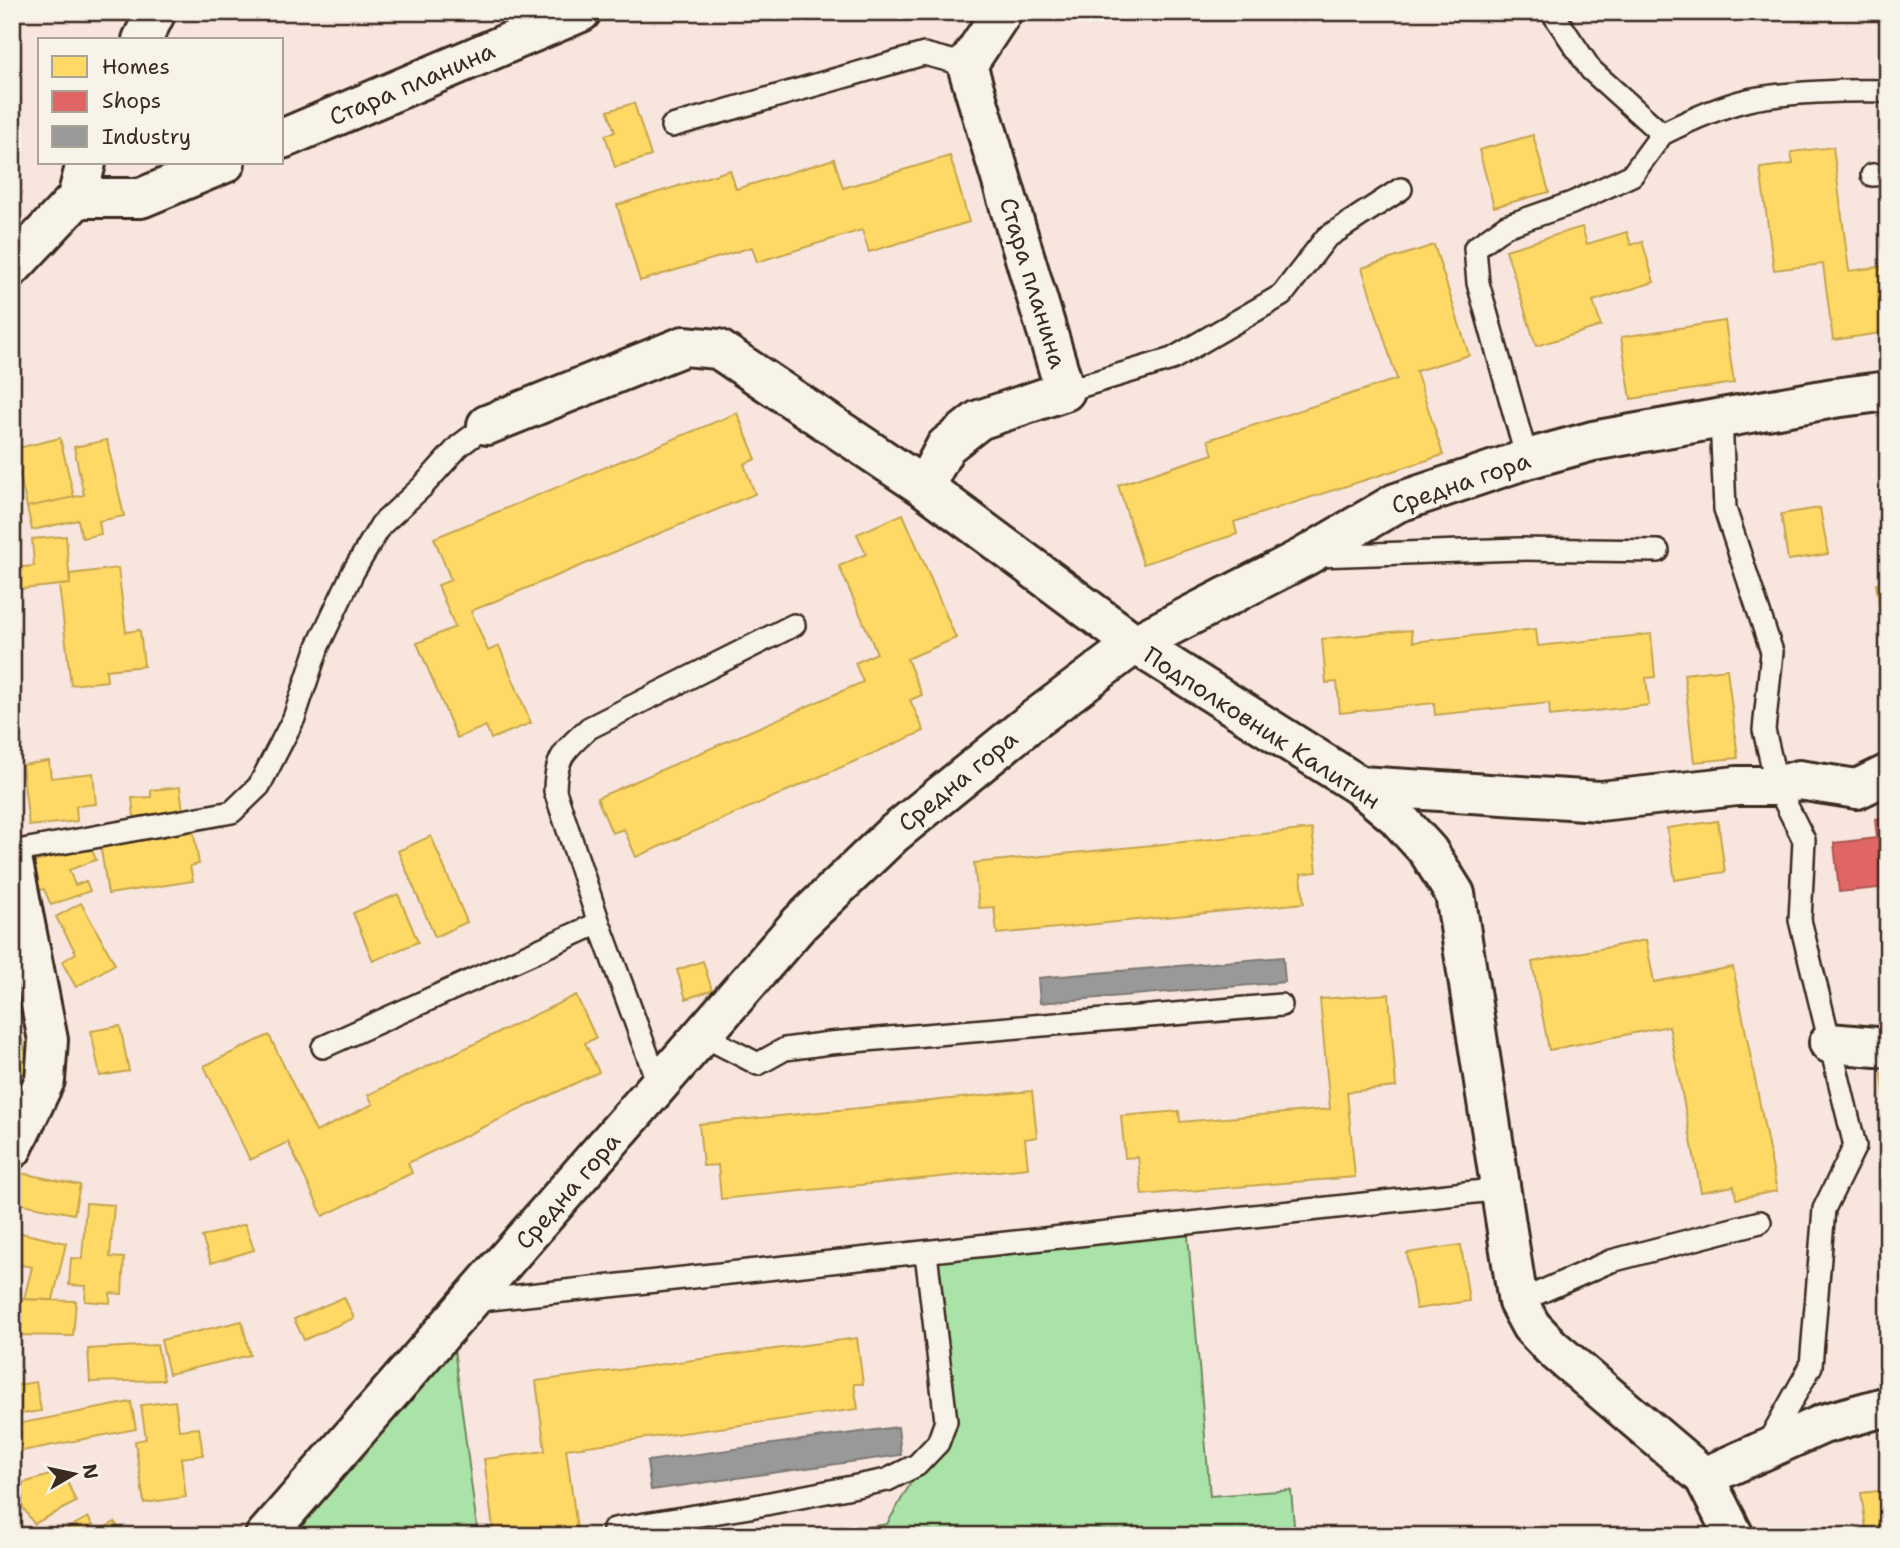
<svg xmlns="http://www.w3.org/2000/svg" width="1900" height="1548" font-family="'Shantell Sans',sans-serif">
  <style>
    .green { fill: #aae3a7; stroke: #728662; stroke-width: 2 }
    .homes { fill: #ffd966; stroke: #c4a450; stroke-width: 2 }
    .shops { fill: #e06666; stroke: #ae5450; stroke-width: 2 }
    .industry { fill: #999; stroke: #7d7874; stroke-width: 2 }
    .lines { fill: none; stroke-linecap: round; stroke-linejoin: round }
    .lane-casing { stroke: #3b2a1e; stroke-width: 26 }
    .street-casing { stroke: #3b2a1e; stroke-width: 44 }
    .lane { stroke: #f7f3e8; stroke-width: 21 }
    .street { stroke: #f7f3e8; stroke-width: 38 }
    .labels { text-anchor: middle; stroke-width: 7; stroke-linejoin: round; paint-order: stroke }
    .street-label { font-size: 24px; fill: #3b2a1e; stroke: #f7f3e8 }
  </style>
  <rect width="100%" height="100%" fill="#f8e6de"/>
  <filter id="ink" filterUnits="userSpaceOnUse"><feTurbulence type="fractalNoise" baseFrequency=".0143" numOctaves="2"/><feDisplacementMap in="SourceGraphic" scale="14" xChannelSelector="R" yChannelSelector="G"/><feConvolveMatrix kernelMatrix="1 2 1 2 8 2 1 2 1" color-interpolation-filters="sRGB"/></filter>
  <g filter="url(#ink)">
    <!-- green -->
    <path class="green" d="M 1187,1224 L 1210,1496 L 1291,1490 L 1295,1536 L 818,1536 L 887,1524 L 946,1422 L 926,1253 Z
      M 451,1325 L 478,1536 L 265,1536 Z"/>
    <!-- homes -->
    <path class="homes" d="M 634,103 L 651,156 L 615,167 L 605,135 L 615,132 L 608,111 Z
      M 1533,135 L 1549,192 L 1494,207 L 1479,150 Z
      M 1833,147 L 1849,271 L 1888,266 L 1888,332 L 1833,340 L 1823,264 L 1774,270 L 1760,168 L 1793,164 L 1791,152 Z
      M 950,156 L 969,222 L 869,252 L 862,230 L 757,262 L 752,247 L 640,281 L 617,205 L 730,170 L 736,189 L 834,159 L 843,188 Z
      M 1582,227 L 1587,244 L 1627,232 L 1631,245 L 1642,241 L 1654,282 L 1593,301 L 1601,326 L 1536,346 L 1506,250 Z
      M 1434,245 L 1469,355 L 1416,371 L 1443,455 L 1234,522 L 1237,534 L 1143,564 L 1118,485 L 1213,454 L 1208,440 L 1397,379 L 1362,268 Z
      M 1725,321 L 1734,383 L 1631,399 L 1621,337 Z
      M 737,413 L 756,459 L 744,464 L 755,494 L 471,611 L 488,651 L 499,646 L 531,723 L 491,739 L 486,726 L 457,738 L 417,643 L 455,627 L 438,585 L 451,580 L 434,538 Z
      M 60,438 L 74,497 L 27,507 L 14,449 Z
      M 107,440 L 124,516 L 99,521 L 101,534 L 82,538 L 78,520 L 32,530 L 27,507 L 84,495 L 74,447 Z
      M 1820,508 L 1828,554 L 1788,560 L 1781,514 Z
      M 903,514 L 956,638 L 907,659 L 922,695 L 910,700 L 924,731 L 636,857 L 624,829 L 612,833 L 597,798 L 863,682 L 855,663 L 877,653 L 839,566 L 866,554 L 857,534 Z
      M 66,536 L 70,584 L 12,590 L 12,568 L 34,566 L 32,539 Z
      M 118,568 L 126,632 L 140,630 L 144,666 L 106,670 L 107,681 L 71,685 L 59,585 L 70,584 L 70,574 Z
      M 1888,582 L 1888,659 L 1876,584 Z
      M 1536,629 L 1538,646 L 1651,634 L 1655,677 L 1646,678 L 1649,705 L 1550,716 L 1549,703 L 1435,715 L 1434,703 L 1340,713 L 1337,682 L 1326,683 L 1322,639 L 1411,630 L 1413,642 Z
      M 1727,669 L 1738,758 L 1694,762 L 1684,674 Z
      M 49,761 L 51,778 L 93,773 L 96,804 L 76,806 L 77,821 L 29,826 L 22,765 Z
      M 180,787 L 183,812 L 134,817 L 132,798 L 151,797 L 151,790 Z
      M 1718,821 L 1725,872 L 1675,880 L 1667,828 Z
      M 193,828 L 199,864 L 190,866 L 193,881 L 108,894 L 100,843 Z
      M 1312,829 L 1317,872 L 1301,874 L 1304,903 L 997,934 L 994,907 L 979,908 L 974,863 Z
      M 431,836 L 467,922 L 435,937 L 398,851 Z
      M 89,842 L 96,860 L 69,870 L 75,885 L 86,881 L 90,891 L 51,905 L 44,889 L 35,892 L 25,866 Z
      M 398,894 L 418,942 L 373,961 L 353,913 Z
      M 81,903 L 115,964 L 76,987 L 62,962 L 76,953 L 56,917 Z
      M 1646,940 L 1654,982 L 1733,967 L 1777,1191 L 1736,1199 L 1734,1186 L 1701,1192 L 1669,1026 L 1549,1050 L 1532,962 Z
      M 703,961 L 712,990 L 686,999 L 677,970 Z
      M 1389,994 L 1396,1087 L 1347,1092 L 1355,1177 L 1142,1195 L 1138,1157 L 1125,1158 L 1121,1116 L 1179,1111 L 1180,1122 L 1330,1109 L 1320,999 Z
      M 576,995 L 596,1038 L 585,1043 L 599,1072 L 408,1163 L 412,1173 L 323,1216 L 288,1142 L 250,1160 L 204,1066 L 269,1035 L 316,1132 L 373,1104 L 368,1095 Z
      M 12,1006 L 31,1071 L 18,1075 L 24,1095 L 12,1098 Z
      M 120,1026 L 129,1071 L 100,1076 L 91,1031 Z
      M 1888,1072 L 1888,1101 L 1885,1101 L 1882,1073 Z
      M 1032,1091 L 1037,1137 L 1025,1139 L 1028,1168 L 721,1199 L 718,1165 L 703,1166 L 699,1124 Z
      M 15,1172 L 80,1185 L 74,1214 L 12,1202 Z
      M 86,1203 L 114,1205 L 110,1257 L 124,1258 L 122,1294 L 110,1293 L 110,1303 L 85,1301 L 86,1286 L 69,1285 L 71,1258 L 82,1259 Z
      M 245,1224 L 254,1250 L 211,1263 L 202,1237 Z
      M 12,1231 L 66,1243 L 53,1300 L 24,1299 L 32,1267 L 12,1263 Z
      M 1461,1245 L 1469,1301 L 1416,1309 L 1407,1253 Z
      M 344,1297 L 354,1318 L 304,1340 L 294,1319 Z
      M 12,1299 L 76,1301 L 73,1336 L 12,1335 Z
      M 242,1321 L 250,1355 L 169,1374 L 161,1340 Z
      M 857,1338 L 863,1384 L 854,1384 L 858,1409 L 566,1449 L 578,1536 L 494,1536 L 484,1459 L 545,1451 L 536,1381 Z
      M 157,1345 L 164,1380 L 90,1382 L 88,1349 Z
      M 36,1382 L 41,1411 L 12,1415 L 12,1386 Z
      M 175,1401 L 179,1430 L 199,1428 L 203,1455 L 181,1458 L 186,1497 L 144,1503 L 135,1441 L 146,1439 L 141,1405 Z
      M 131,1402 L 136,1429 L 12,1453 L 12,1425 Z
      M 63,1471 L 76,1502 L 34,1524 L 22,1506 L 23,1483 Z
      M 12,1483 L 23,1483 L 22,1506 L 12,1506 Z
      M 1888,1490 L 1888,1536 L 1867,1536 L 1861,1493 Z
      M 88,1517 L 96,1532 L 115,1522 L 122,1536 L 54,1536 Z"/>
    <!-- shops -->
    <path class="shops" d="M 1888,817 L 1888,887 L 1839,892 L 1834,843 L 1877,838 L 1875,819 Z"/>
    <!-- industry -->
    <path class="industry" d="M 1283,957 L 1285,982 L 1040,1003 L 1038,978 Z
      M 898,1427 L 901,1455 L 651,1490 L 647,1461 Z"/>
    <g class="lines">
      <!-- lane casing -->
      <g class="lane-casing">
        <path id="lane" d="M 1552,12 L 1591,70 L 1662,134 C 1690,120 1718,107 1748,100 C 1784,92 1850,90 1888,91
          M 672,126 L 924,54 L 967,65
          M 1872,175 L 1888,174
          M 1065,391 L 1172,359 L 1282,295 L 1326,238 L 1401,189
          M 1721,418 L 1725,509 L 1772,652 L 1764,730 L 1777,786 L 1804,840 L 1800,920 L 1855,1146 L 1824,1209 L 1811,1366 L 1765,1448
          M 1527,459 L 1478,283 L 1475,248 L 1506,226 L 1572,203 L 1632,175 L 1662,134
          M 1317,556 L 1519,549 L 1658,551
          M 12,852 L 232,812 L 259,786 L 294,718 L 318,646 L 353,572 L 381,525 L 422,487 L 459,446 L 487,425
          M 702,1035 L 758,1064 L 785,1049 L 830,1043 L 1281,1005
          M 323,1047 L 599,923
          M 659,1086 L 599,923 L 555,791 C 555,757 566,749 589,728 L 794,625
          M 472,1301 L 1502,1189
          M 1518,1302 L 1611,1261 L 1760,1222
          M 614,1529 L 750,1507 L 887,1480 L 917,1465 L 938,1443 L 946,1421 L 926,1253"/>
      </g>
      <!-- street casing -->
      <g class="street-casing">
        <path id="street" d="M 142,40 L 156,12
          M 282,139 L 581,12
          M 77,198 L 86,163
          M 12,267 L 77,198 L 141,198 L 225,163
          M 487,425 L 684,346 L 718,349 L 924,487 L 1135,644 L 1360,786 L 1396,816 L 1428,851 L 1455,894 L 1518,1302 L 1531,1326 L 1552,1348 L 1704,1477 L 1734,1536
          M 924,487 L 946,446 L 979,420 L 1065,391 L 967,65 L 1002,12
          M 1360,786 L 1600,801 L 1737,786 L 1777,786 L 1799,780 L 1857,789 L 1888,774
          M 12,858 L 48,1040 L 45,1080 L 12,1149
          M 1829,1043 L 1888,1048
          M 1704,1477 L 1823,1424 L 1888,1406
          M 265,1536 L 800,923 L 892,835 L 1031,722 L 1135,644 L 1304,557 L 1396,503 L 1527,459 L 1593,441 L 1834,398 L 1888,391"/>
      </g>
      <!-- lane -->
      <use href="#lane" class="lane"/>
      <!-- street -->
      <use href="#street" class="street"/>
    </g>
  </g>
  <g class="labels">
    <!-- street labels -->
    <g class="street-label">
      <text transform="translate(412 84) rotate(-23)" y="8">Стара планина</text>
      <text transform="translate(1033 283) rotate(73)" y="8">Стара планина</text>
      <text transform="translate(1461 483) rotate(-19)" y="8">Средна гора</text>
      <text transform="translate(1262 728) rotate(33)" y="8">Подполковник Калитин</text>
      <text transform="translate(958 781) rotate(-39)" y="8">Средна гора</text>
      <text transform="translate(568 1191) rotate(-49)" y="8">Средна гора</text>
    </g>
  </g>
  <!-- margin -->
  <rect width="1900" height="1548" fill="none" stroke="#f7f3e8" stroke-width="42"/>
  <rect x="21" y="21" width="1858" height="1506" fill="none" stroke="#3b2a1e" stroke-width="2.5" filter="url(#ink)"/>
  <!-- legend -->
  <rect x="38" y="38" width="245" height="126" fill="#f7f3e8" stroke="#aca397" stroke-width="2"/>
  <rect x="52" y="56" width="35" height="21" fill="#ffd966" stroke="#aca397" stroke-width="2"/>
  <text x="102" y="74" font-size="21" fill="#3b2a1e">Homes</text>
  <rect x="52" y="91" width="35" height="21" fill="#e06666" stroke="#aca397" stroke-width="2"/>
  <text x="102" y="108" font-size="21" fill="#3b2a1e">Shops</text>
  <rect x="52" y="126" width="35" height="21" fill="#999999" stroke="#aca397" stroke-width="2"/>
  <text x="102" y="144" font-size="21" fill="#3b2a1e">Industry</text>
  <!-- north arrow -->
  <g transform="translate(74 1474) rotate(81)" stroke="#f7f3e8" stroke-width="5" paint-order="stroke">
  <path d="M0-5L12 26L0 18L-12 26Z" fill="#3b2a1e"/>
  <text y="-10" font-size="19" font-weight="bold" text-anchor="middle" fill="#3b2a1e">N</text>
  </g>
</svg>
